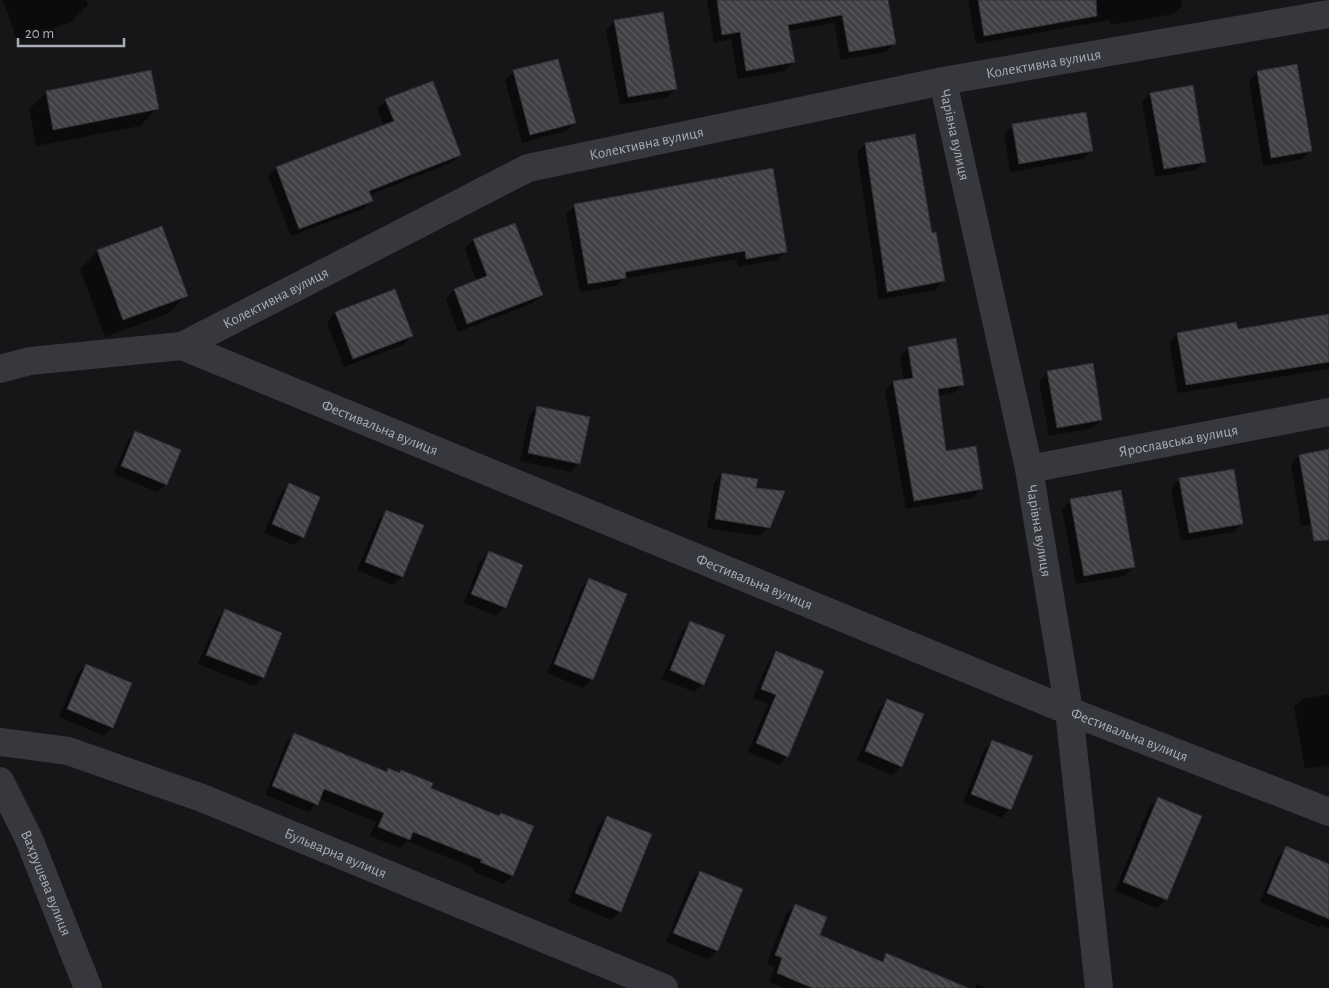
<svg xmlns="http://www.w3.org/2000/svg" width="1329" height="988" font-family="'Alegreya Sans',sans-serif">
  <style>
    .shadow { fill: #0007 }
    .building { fill: url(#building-back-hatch); stroke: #303034 }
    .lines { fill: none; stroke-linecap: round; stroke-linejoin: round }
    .street { stroke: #37383d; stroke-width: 28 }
    .labels { text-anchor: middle; stroke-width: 4; stroke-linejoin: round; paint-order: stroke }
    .street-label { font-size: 15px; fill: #a8adb8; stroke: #111113 }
  </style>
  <defs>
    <pattern id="building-back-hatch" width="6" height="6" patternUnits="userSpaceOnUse" patternTransform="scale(1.25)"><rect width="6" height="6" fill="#404145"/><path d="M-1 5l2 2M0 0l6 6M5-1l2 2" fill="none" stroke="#595a5e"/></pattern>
  </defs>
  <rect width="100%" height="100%" fill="#161618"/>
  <!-- shadow -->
  <path class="shadow" d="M 3,0 L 86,0 L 88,5 L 71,22 L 17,41 Z
    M 707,0 L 887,0 L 894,44 L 886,52 L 841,60 L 834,23 L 788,31 L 793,62 L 785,71 L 738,79 L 731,39 L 714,43 Z
    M 968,0 L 1181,0 L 1182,6 L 1173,14 L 1111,25 L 1110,20 L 976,44 Z
    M 615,21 L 676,88 L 667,97 L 620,105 L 606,30 Z
    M 1296,66 L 1311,150 L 1302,159 L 1263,166 L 1249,81 L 1257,73 Z
    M 513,72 L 574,123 L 566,131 L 522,143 L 505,80 Z
    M 47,92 L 157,109 L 140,126 L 36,146 L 29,109 Z
    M 1151,94 L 1205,161 L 1196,170 L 1155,177 L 1142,102 Z
    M 386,100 L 460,155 L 451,163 L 369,195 L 371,200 L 363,209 L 291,236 L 268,176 L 276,168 L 384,126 L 377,109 Z
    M 1012,126 L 1092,151 L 1083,159 L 1010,172 L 1004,134 Z
    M 866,144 L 943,281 L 935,290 L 879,300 L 857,152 Z
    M 575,206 L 786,251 L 777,260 L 738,267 L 736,259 L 623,279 L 616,286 L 580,292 L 566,214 Z
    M 515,225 L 542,295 L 533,303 L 458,332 L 446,299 L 454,290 L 477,282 L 465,249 L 473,240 Z
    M 98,251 L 186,295 L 169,313 L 105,337 L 80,269 Z
    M 394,291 L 411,336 L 403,345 L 344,367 L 327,322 L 335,313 Z
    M 1329,315 L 1329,369 L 1178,393 L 1169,342 L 1177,334 L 1237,331 Z
    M 908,348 L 962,385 L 954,393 L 938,396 L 945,453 L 981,489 L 973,498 L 906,509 L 885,391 L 893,382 L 904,380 L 900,357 Z
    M 1048,372 L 1101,420 L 1092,428 L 1049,436 L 1039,381 Z
    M 538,407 L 579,463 L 571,472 L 520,461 L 529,416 Z
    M 136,432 L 166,484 L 157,492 L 114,474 L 127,441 Z
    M 1329,451 L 1329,521 L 1301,526 L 1291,464 L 1299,456 Z
    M 722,474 L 755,489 L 768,527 L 760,536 L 707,528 L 714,483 Z
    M 1180,479 L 1242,524 L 1233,532 L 1181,541 L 1171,488 Z
    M 289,485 L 303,537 L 294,545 L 264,533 L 280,494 Z
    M 1071,500 L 1133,567 L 1125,576 L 1076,584 L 1062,509 Z
    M 387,511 L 422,526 L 402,577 L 393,585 L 357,570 L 378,520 Z
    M 489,553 L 521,566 L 504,607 L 496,616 L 464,603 L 480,561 Z
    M 589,580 L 592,679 L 583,688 L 547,673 L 581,588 Z
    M 225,611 L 263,678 L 254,686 L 198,664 L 217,619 Z
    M 690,623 L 703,684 L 694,692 L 662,679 L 682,631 Z
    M 776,653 L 787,756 L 779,765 L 748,752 L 768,704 L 753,698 L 768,662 Z
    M 86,665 L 112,727 L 104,736 L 59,717 L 77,674 Z
    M 1329,694 L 1329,765 L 1305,769 L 1294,707 L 1303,699 Z
    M 887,700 L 901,766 L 892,775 L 857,760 L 879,709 Z
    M 294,735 L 385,772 L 388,769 L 498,817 L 532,827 L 512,876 L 503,884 L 473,871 L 474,868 L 407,841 L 400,848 L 370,836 L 376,822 L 319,799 L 309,812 L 265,795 L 286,743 Z
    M 993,741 L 1010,809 L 1001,818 L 963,802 L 984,750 Z
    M 1158,799 L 1166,900 L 1157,908 L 1115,891 L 1149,807 Z
    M 607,817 L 620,911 L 611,920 L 568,902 L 598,826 Z
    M 1287,848 L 1329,865 L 1329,929 L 1321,925 L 1319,927 L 1260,902 L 1278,856 Z
    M 700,872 L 717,950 L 708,959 L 666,942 L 691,881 Z
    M 795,906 L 818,936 L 880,962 L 886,955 L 968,988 L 784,988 L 769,982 L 775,967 L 767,963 L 786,914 Z
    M 978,984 L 987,988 L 974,988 Z"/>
  <!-- building -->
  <path class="building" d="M 717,0 L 888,0 L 896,44 L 849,52 L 842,15 L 788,25 L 795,62 L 746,71 L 740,32 L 722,35 Z
    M 978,0 L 1096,0 L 1097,16 L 984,36 Z
    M 663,12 L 677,89 L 628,97 L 614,20 Z
    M 558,59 L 576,123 L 530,135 L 513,70 Z
    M 1297,64 L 1312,151 L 1271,158 L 1257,71 Z
    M 151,70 L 159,109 L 53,130 L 46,91 Z
    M 433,81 L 461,155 L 369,191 L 373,201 L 299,229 L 276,167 L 394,121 L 385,99 Z
    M 1193,85 L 1206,162 L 1164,169 L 1150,93 Z
    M 1086,112 L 1093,151 L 1019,164 L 1012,124 Z
    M 915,134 L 932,233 L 936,232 L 945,281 L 887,292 L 865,143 Z
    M 773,168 L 787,252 L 746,259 L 745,251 L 625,272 L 626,278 L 588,284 L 574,204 Z
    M 515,223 L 543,295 L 467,324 L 454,289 L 487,276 L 473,239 Z
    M 162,226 L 188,296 L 123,320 L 97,250 Z
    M 395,289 L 413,336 L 353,359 L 335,312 Z
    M 1329,314 L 1329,362 L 1186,385 L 1177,333 L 1236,322 L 1238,329 Z
    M 956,338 L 964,385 L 938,389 L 946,451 L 976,446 L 983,489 L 914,501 L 893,381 L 913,378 L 908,347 Z
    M 1093,363 L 1102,420 L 1057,428 L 1047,371 Z
    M 537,406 L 590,417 L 580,464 L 528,453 Z
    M 135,431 L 181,450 L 167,485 L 121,466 Z
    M 1329,449 L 1329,540 L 1314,541 L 1299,455 Z
    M 1234,469 L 1243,524 L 1189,533 L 1179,478 Z
    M 722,473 L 758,479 L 756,488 L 785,491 L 770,528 L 715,519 Z
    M 289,483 L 320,497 L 304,538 L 272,524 Z
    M 1121,490 L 1135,567 L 1084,576 L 1070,499 Z
    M 386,510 L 424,525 L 403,577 L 365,562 Z
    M 489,551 L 523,565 L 506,608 L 471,594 Z
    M 589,578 L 627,594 L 593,680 L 554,664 Z
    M 225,609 L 282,633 L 264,678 L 206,655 Z
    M 690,621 L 725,635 L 704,685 L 670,670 Z
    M 776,651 L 824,671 L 788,757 L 756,743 L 776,695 L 761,689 Z
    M 86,664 L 132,683 L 113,728 L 67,709 Z
    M 887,699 L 924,714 L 902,767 L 865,751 Z
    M 294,733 L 387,772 L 388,768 L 400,773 L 401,770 L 433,783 L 431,788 L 499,816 L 501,813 L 534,826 L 513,876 L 480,862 L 482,860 L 413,832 L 410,840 L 378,827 L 384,813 L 324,789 L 318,805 L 272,786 Z
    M 992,740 L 1033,756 L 1011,810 L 971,794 Z
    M 1158,797 L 1202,816 L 1167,900 L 1123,882 Z
    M 607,816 L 652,834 L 621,912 L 575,893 Z
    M 1286,846 L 1329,864 L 1329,919 L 1267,893 Z
    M 700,871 L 743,889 L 718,951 L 673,933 Z
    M 795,904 L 827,917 L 820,935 L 883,962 L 886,953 L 968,988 L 812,988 L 777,973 L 782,958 L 775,955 Z"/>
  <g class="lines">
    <!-- street -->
    <g class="street">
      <path id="s1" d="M 943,81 L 1029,469 L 1069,711 L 1099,988"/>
      <path id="s2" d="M 182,346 L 1069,711 L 1329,812"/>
      <path id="s3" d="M 0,369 L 30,361 L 182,346 L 528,168 L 943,81 L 1329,14"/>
      <path id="s4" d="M 1029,469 L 1329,412"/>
      <path id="s5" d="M 0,742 L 68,751 L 202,798 L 664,988"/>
      <path id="s6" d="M 0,781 L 29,839 L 88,988"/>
    </g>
  </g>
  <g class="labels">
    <!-- street labels -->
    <g class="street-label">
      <text dy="5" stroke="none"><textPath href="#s3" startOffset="1099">Колективна вулиця</textPath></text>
      <text dy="5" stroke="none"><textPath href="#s1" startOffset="55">Чарівна вулиця</textPath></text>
      <text dy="5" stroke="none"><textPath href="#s3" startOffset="694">Колективна вулиця</textPath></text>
      <text dy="5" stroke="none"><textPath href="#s3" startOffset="289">Колективна вулиця</textPath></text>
      <text dy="5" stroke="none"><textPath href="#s2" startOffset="214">Фестивальна вулиця</textPath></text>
      <text dy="5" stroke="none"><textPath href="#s4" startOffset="152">Ярославська вулиця</textPath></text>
      <text dy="5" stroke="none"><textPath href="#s1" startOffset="460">Чарівна вулиця</textPath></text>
      <text dy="5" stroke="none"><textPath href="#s2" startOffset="619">Фестивальна вулиця</textPath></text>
      <text dy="5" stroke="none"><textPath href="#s2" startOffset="1024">Фестивальна вулиця</textPath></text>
      <text dy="5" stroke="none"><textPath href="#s5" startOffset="355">Бульварна вулиця</textPath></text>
      <text dy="5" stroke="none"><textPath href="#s6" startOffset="112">Вахрушева вулиця</textPath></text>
    </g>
  </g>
  <!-- scale -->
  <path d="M18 38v8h106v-8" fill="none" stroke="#a8adb8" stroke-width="2.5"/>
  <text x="25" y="38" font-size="15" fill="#a8adb8" stroke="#111113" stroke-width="4" paint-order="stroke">20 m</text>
</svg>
